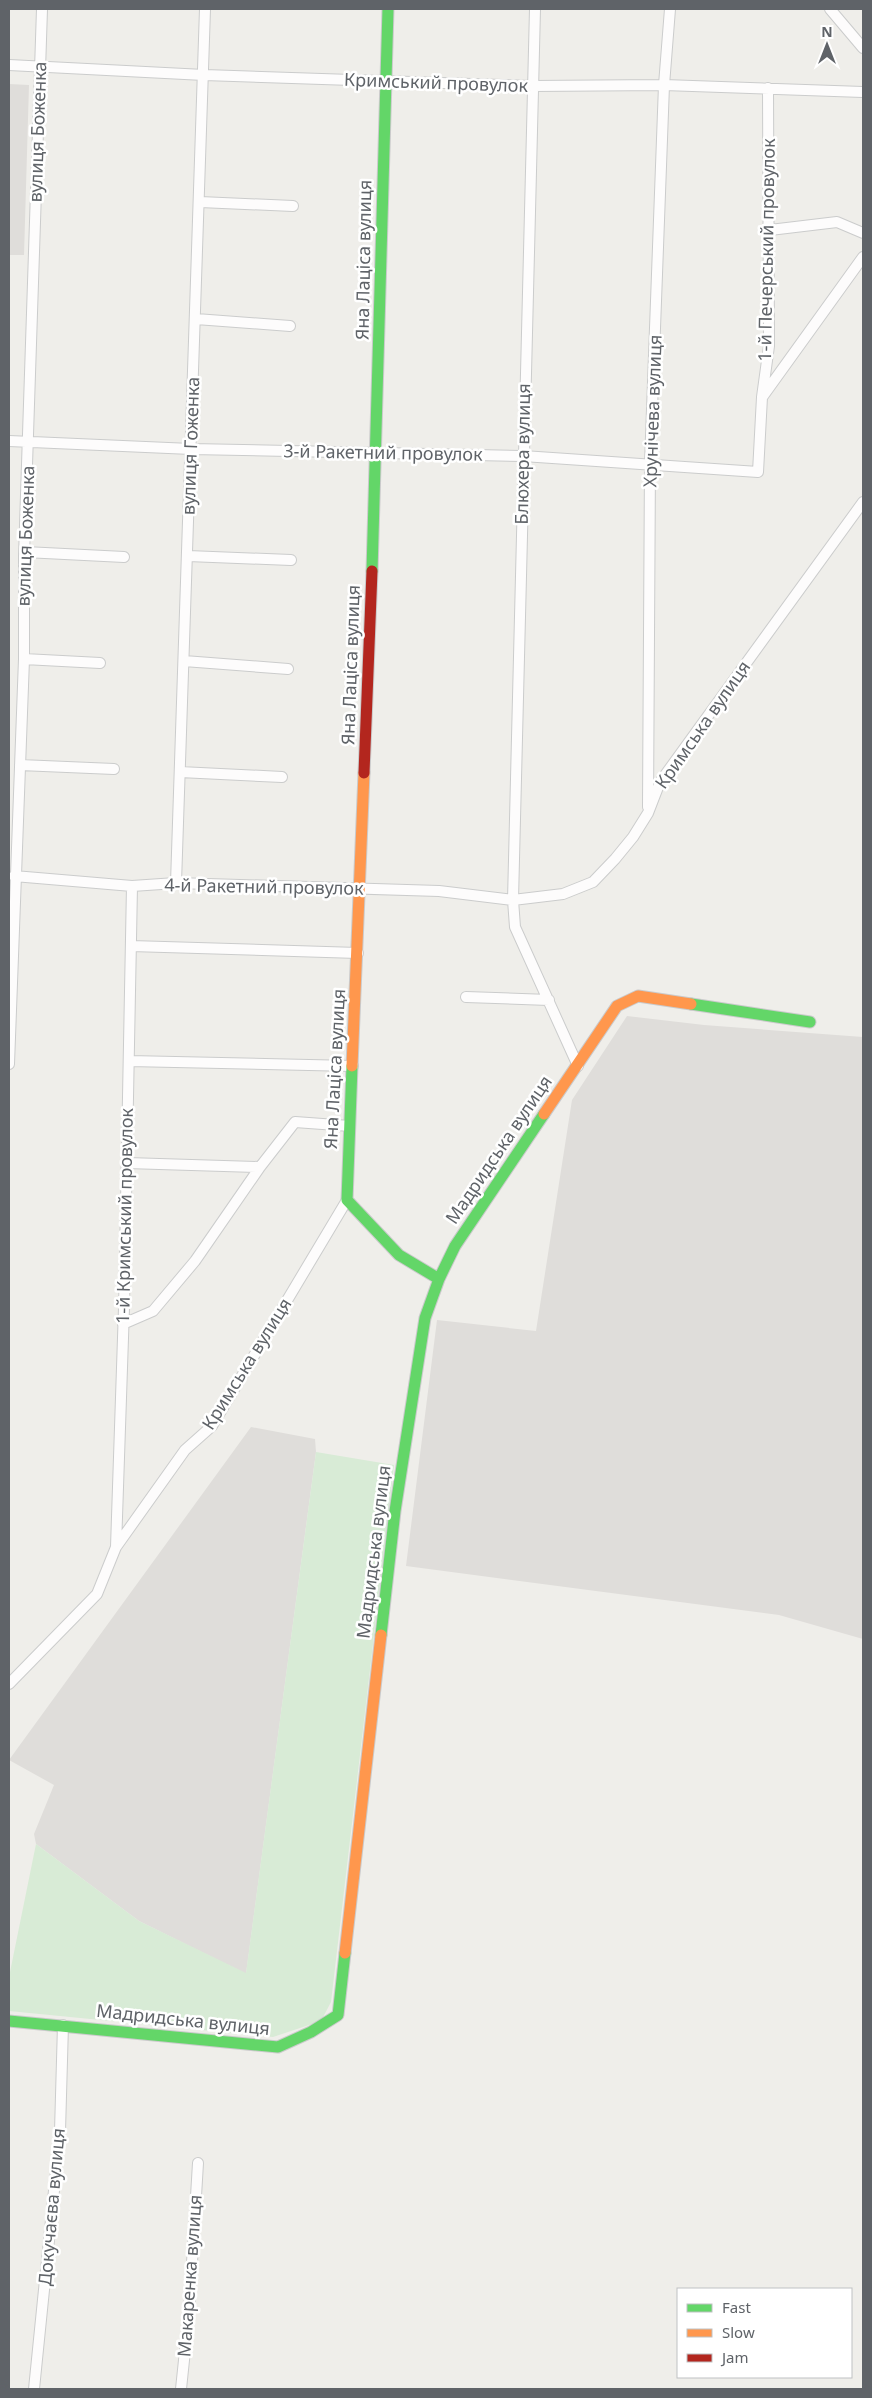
<svg xmlns="http://www.w3.org/2000/svg" width="872" height="2398" font-family="'Noto Sans',sans-serif">
  <style>
    .industrial { fill: #dfddda }
    .green { fill: #d8ebd6 }
    .lines { fill: none; stroke-linecap: round; stroke-linejoin: round }
    .street-casing { stroke: #cbcccc; stroke-width: 12 }
    .fast-casing { stroke: #cacacb; stroke-width: 13 }
    .slow-casing { stroke: #cacacb; stroke-width: 13 }
    .jam-casing { stroke: #cacacb; stroke-width: 13 }
    .street { stroke: #fdfcfc; stroke-width: 10 }
    .fast { stroke: #63d668; stroke-width: 11 }
    .slow { stroke: #ff974d; stroke-width: 11 }
    .jam { stroke: #b3261e; stroke-width: 11 }
    .labels { text-anchor: middle; stroke-width: 5; stroke-linejoin: round; paint-order: stroke }
    .street-label { font-size: 18px; fill: #5f6368; stroke: #fff }
  </style>
  <rect width="100%" height="100%" fill="#efeeea"/>
  <!-- industrial -->
  <path class="industrial" d="M 9,84 L 29,85 L 24,255 L 9,255 Z
    M 627,1016 L 704,1025 L 863,1037 L 863,1639 L 779,1615 L 406,1566 L 437,1320 L 536,1331 L 572,1100 Z
    M 251,1427 L 315,1439 L 316,1452 L 246,1974 L 139,1921 L 36,1844 L 34,1834 L 54,1785 L 9,1760 Z"/>
  <!-- green -->
  <path class="green" d="M 316,1452 L 394,1465 L 331,2002 L 321,2021 L 273,2037 L 9,2011 L 9,1977 L 36,1844 L 139,1921 L 246,1973 Z"/>
  <g class="lines">
    <!-- street casing -->
    <g class="street-casing">
      <path id="street" d="M 535,9 L 513,900 L 515,927 L 578,1066
        M 830,9 L 863,48
        M 9,65 L 204,75 L 532,86 L 664,85 L 863,92
        M 200,202 L 293,206
        M 770,230 L 837,222 L 863,233
        M 196,319 L 290,326
        M 763,396 L 863,257
        M 9,441 L 191,449 L 523,456 L 758,472 L 762,397 L 769,346 L 768,88
        M 25,552 L 124,557
        M 188,556 L 291,560
        M 24,659 L 100,663
        M 184,661 L 288,669
        M 20,765 L 114,769
        M 180,772 L 282,777
        M 648,807 L 650,463 L 664,85 L 670,9
        M 14,876 L 132,886 L 176,883 L 439,891 L 513,900 L 563,894 L 593,882 L 615,859 L 633,837 L 648,813 L 660,782 L 863,502
        M 176,883 L 205,9
        M 131,946 L 358,953
        M 466,997 L 549,1000
        M 129,1061 L 353,1066
        M 9,1064 L 24,659 L 24,556 L 42,9
        M 127,1163 L 260,1167
        M 123,1324 L 153,1311 L 195,1261 L 260,1167 L 295,1122 L 350,1126
        M 116,1547 L 124,1308 L 132,886
        M 9,1684 L 97,1594 L 116,1547 L 185,1450 L 212,1426 L 347,1200
        M 34,2389 L 60,2131 L 63,2025
        M 181,2389 L 189,2312 L 198,2163"/>
    </g>
    <!-- fast casing -->
    <g class="fast-casing">
      <path id="fast" d="M 372,571 L 388,9
        M 691,1004 L 810,1022
        M 352,1066 L 347,1200 L 399,1255 L 439,1279
        M 381,1635 L 395,1511 L 425,1318 L 439,1279 L 455,1246 L 544,1114
        M 9,2021 L 278,2047 L 311,2032 L 338,2015 L 345,1953"/>
    </g>
    <!-- slow casing -->
    <g class="slow-casing">
      <path id="slow" d="M 352,1066 L 364,773
        M 544,1114 L 617,1006 L 638,996 L 691,1004
        M 345,1953 L 381,1635"/>
    </g>
    <!-- jam casing -->
    <g class="jam-casing">
      <path id="jam" d="M 364,773 L 372,571"/>
    </g>
    <!-- street -->
    <use href="#street" class="street"/>
    <!-- fast -->
    <use href="#fast" class="fast"/>
    <!-- slow -->
    <use href="#slow" class="slow"/>
    <!-- jam -->
    <use href="#jam" class="jam"/>
  </g>
  <g class="labels">
    <!-- street labels -->
    <g class="street-label">
      <text transform="translate(436 83) rotate(2)" y="6">Кримський провулок</text>
      <text transform="translate(38 132) rotate(-88)" y="6">вулиця Боженка</text>
      <text transform="translate(767 250) rotate(-89)" y="6">1-й Печерський провулок</text>
      <text transform="translate(364 260) rotate(-89)" y="6">Яна Лаціса вулиця</text>
      <text transform="translate(653 411) rotate(-88)" y="6">Хрунічева вулиця</text>
      <text transform="translate(191 446) rotate(-88)" y="6">вулиця Гоженка</text>
      <text transform="translate(383 453) rotate(1)" y="6">3-й Ракетний провулок</text>
      <text transform="translate(523 454) rotate(-89)" y="6">Блюхера вулиця</text>
      <text transform="translate(26 536) rotate(-88)" y="6">вулиця Боженка</text>
      <text transform="translate(351 665) rotate(-88)" y="6">Яна Лаціса вулиця</text>
      <text transform="translate(703 725) rotate(-55)" y="6">Кримська вулиця</text>
      <text transform="translate(264 887) rotate(1)" y="6">4-й Ракетний провулок</text>
      <text transform="translate(335 1069) rotate(-87)" y="6">Яна Лаціса вулиця</text>
      <text transform="translate(499 1150) rotate(-56)" y="6">Мадридська вулиця</text>
      <text transform="translate(125 1216) rotate(-89)" y="6">1-й Кримський провулок</text>
      <text transform="translate(247 1364) rotate(-58)" y="6">Кримська вулиця</text>
      <text transform="translate(374 1552) rotate(-83)" y="6">Мадридська вулиця</text>
      <text transform="translate(183 2020) rotate(6)" y="6">Мадридська вулиця</text>
      <text transform="translate(52 2207) rotate(-85)" y="6">Докучаєва вулиця</text>
      <text transform="translate(190 2276) rotate(-86)" y="6">Макаренка вулиця</text>
    </g>
  </g>
  <!-- border -->
  <rect width="872" height="2398" fill="none" stroke="#5f6368" stroke-width="20"/>
  <!-- legend -->
  <rect x="677" y="2288" width="175" height="90" fill="#ffffff" stroke="#bfc1c3"/>
  <rect x="687" y="2304" width="25" height="8" fill="#63d668" stroke="#bfc1c3"/>
  <text x="722" y="2313" font-size="15" fill="#5f6368">Fast</text>
  <rect x="687" y="2329" width="25" height="8" fill="#ff974d" stroke="#bfc1c3"/>
  <text x="722" y="2338" font-size="15" fill="#5f6368">Slow</text>
  <rect x="687" y="2354" width="25" height="8" fill="#b3261e" stroke="#bfc1c3"/>
  <text x="722" y="2363" font-size="15" fill="#5f6368">Jam</text>
  <!-- north arrow -->
  <g transform="translate(827 45)" stroke="#ffffff" stroke-width="4" paint-order="stroke">
  <path d="M0-4L9 19L0 12L-9 19Z" fill="#5f6368"/>
  <text y="-8" font-size="14" font-weight="bold" text-anchor="middle" fill="#5f6368">N</text>
  </g>
</svg>
